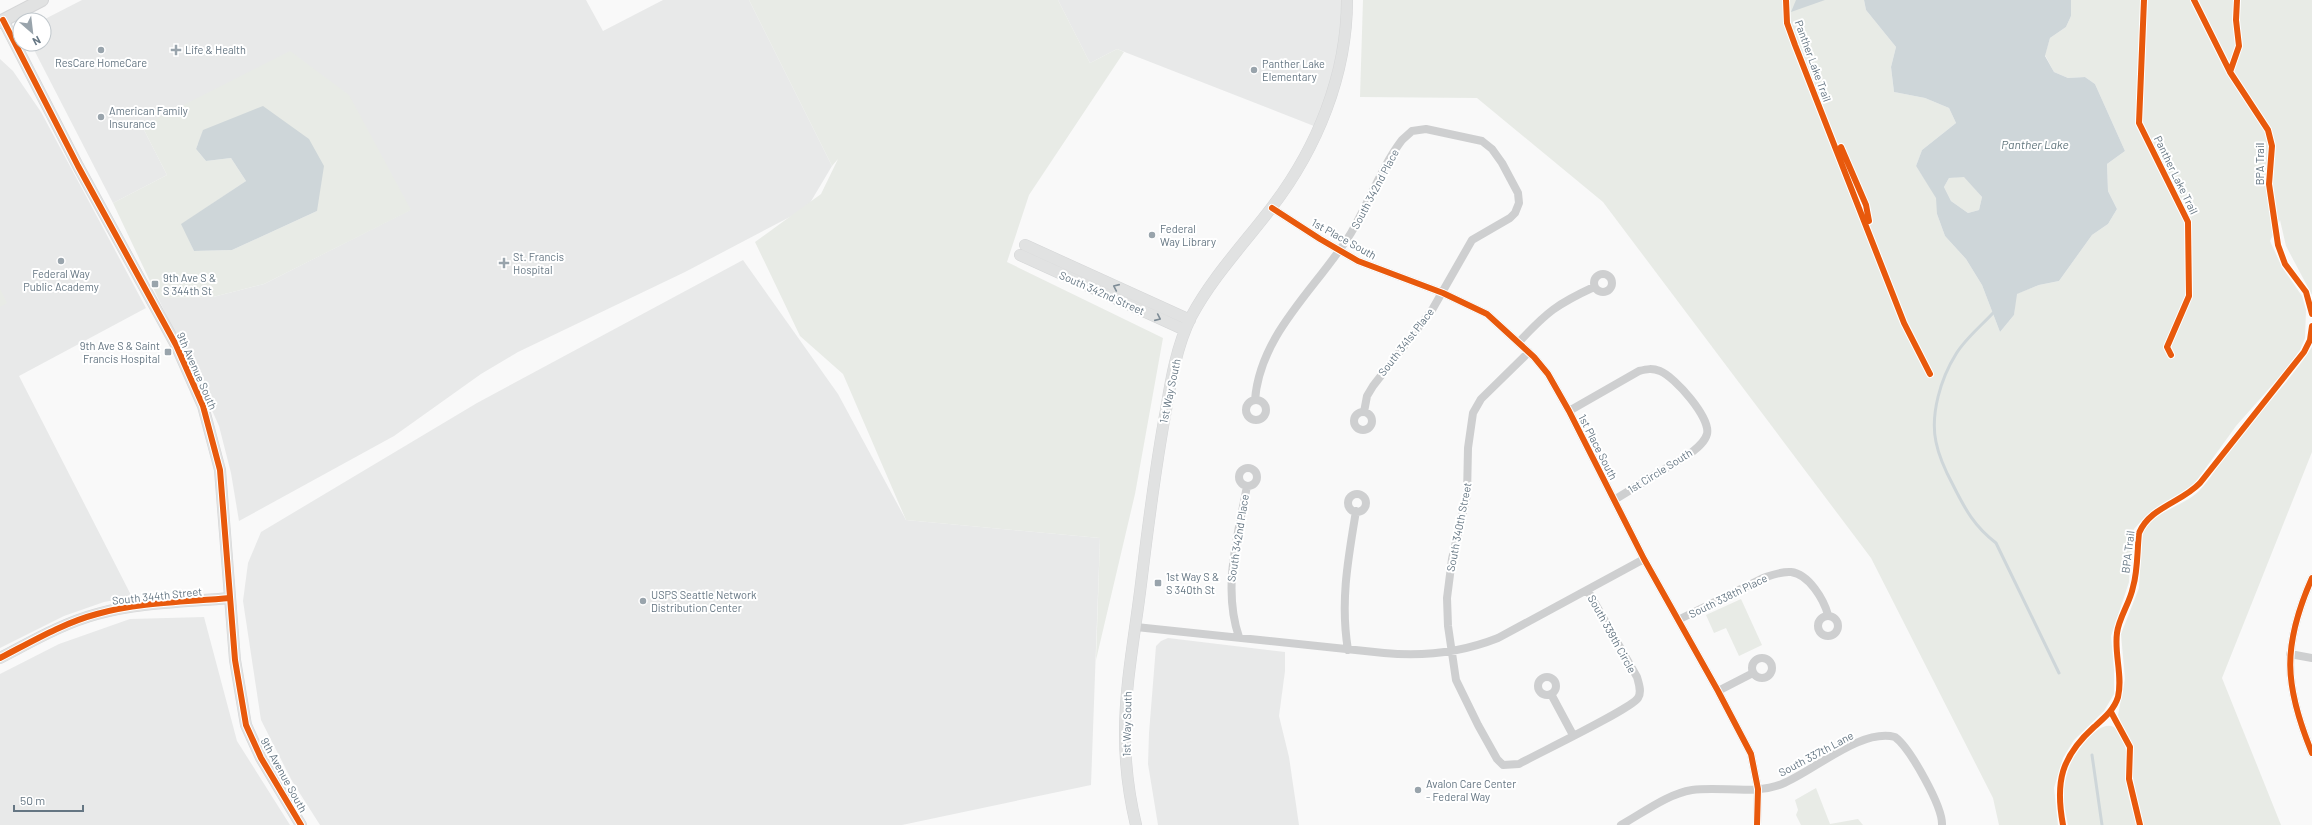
<svg xmlns="http://www.w3.org/2000/svg" width="2312" height="825" font-family="Barlow,sans-serif">
  <style>
    .built { fill: #e8e9e9 }
    .green { fill: #e8ebe6; fill-rule: evenodd }
    .water { fill: #ced6d9; fill-rule: evenodd }
    .lines { fill: none; stroke-linecap: round; stroke-linejoin: round }
    .stream { stroke: #ced6d9; stroke-width: 3 }
    .secondary-casing { stroke: #d5d6d7; stroke-width: 12 }
    .primary-casing { stroke: #d5d6d7; stroke-width: 14 }
    .street { stroke: #cecfd0; stroke-width: 8 }
    .secondary { stroke: #e1e2e2; stroke-width: 11 }
    .primary { stroke: #e1e2e2; stroke-width: 12 }
    .cycleway-casing { stroke: #fff; stroke-width: 8 }
    .cycleway { stroke: #e8590c; stroke-width: 6 }
    .oneway { stroke: #7e8c96 }
    .poi-dot { fill: #99a4ac; stroke: #fff; stroke-width: 1.5 }
    .labels { text-anchor: middle; stroke-width: 4; stroke-linejoin: round; paint-order: stroke }
    .poi-label { font-size: 11px; fill: #657683; stroke: #fff; text-anchor: start }
    .street-label { font-size: 11px; fill: #657683; stroke: #fff }
    .water-label { font-size: 12px; font-style: italic; fill: #60757c; stroke: #fff }
  </style>
  <rect width="100%" height="100%" fill="#f9f9f9"/>
  <!-- built -->
  <path class="built" d="M 82,0 L 586,0 L 603,31 L 663,0 L 749,0 L 832,166 L 807,208 L 685,272 L 518,352 L 481,374 L 394,436 L 239,521 L 231,473 L 219,426 L 198,379 L 158,298 L 213,297 L 264,284 L 410,210 L 142,126 L 167,175 L 113,203 L 31,44 L 44,44 L 43,20 Z
    M 1058,0 L 1347,0 L 1347,9 L 1319,128 L 1117,49 L 1090,63 Z
    M 0,59 L 13,71 L 41,112 L 146,308 L 19,376 L 132,597 L 104,602 L 64,616 L 0,648 Z
    M 743,260 L 838,394 L 906,520 L 1100,538 L 1091,785 L 902,825 L 320,825 L 292,781 L 261,720 L 243,601 L 248,563 L 261,532 L 477,403 Z
    M 204,617 L 237,741 L 290,825 L 0,825 L 0,674 L 59,644 L 130,619 Z
    M 1168,638 L 1285,652 L 1285,671 L 1279,716 L 1289,757 L 1299,825 L 1158,825 L 1148,764 L 1149,733 L 1156,646 L 1161,641 Z"/>
  <!-- green -->
  <path class="green" d="M 749,0 L 1058,0 L 1090,63 L 1117,49 L 1124,52 L 1029,195 L 1007,262 L 1163,338 L 1135,494 L 1096,660 L 1100,538 L 906,520 L 843,374 L 800,336 L 755,242 L 821,194 L 838,159 L 832,166 Z
    M 1363,0 L 1864,0 L 1866,10 L 1896,47 L 1891,67 L 1894,92 L 1925,98 L 1949,108 L 1956,123 L 1922,150 L 1916,166 L 1937,198 L 1937,214 L 1945,236 L 1966,259 L 1982,285 L 2000,332 L 2014,315 L 2016,294 L 2039,285 L 2059,281 L 2092,235 L 2108,224 L 2117,209 L 2108,191 L 2107,164 L 2125,151 L 2095,84 L 2085,77 L 2068,78 L 2054,72 L 2045,55 L 2050,38 L 2066,27 L 2071,16 L 2071,0 L 2312,0 L 2312,295 L 2286,246 L 2280,220 L 2270,241 L 2282,267 L 2302,296 L 2306,310 L 2305,338 L 2300,350 L 2289,366 L 2236,426 L 2192,487 L 2145,517 L 2134,529 L 2131,539 L 2129,582 L 2111,636 L 2114,670 L 2114,694 L 2104,711 L 2074,740 L 2063,758 L 2054,788 L 2058,825 L 1999,825 L 1993,798 L 1871,558 L 1603,202 L 1477,98 L 1360,97 Z
    M 290,51 L 349,95 L 411,210 L 264,284 L 213,297 L 158,298 L 113,203 L 167,175 L 142,126 ZM 203,130 L 317,211 L 232,250 L 194,251 L 182,224 L 246,181 L 231,158 L 206,161 L 196,149 Z
    M 1964,176 L 1982,197 L 1979,210 L 1968,213 L 1951,201 L 1944,187 L 1949,178 Z
    M 0,289 L 7,303 L 0,307 Z
    M 2312,347 L 2312,452 L 2222,678 L 2281,825 L 2068,825 C 2066,813 2062,801 2064,789 C 2065,781 2067,772 2070,765 C 2076,752 2104,710 2119,732 C 2130,748 2125,761 2126,779 C 2127,791 2130,803 2134,815 L 2138,806 L 2133,777 L 2133,753 L 2118,715 L 2125,679 L 2121,634 L 2139,588 L 2142,535 C 2152,511 2181,508 2199,491 C 2211,479 2219,463 2229,449 C 2256,415 2288,384 2312,347 Z
    M 1741,599 L 1762,645 L 1739,656 L 1726,628 L 1714,633 L 1706,615 Z
    M 1816,788 L 1830,824 L 1858,819 L 1863,825 L 1801,825 L 1796,815 L 1798,810 L 1795,800 Z"/>
  <!-- water -->
  <path class="water" d="M 1796,0 L 1825,0 L 1791,12 Z
    M 1864,0 L 2071,0 L 2071,16 L 2066,27 L 2050,38 L 2045,56 L 2054,72 L 2068,78 L 2085,77 L 2095,84 L 2125,151 L 2107,164 L 2108,191 L 2117,209 L 2108,224 L 2092,235 L 2059,281 L 2039,285 L 2017,294 L 2014,315 L 2000,332 L 1982,285 L 1966,259 L 1945,236 L 1937,214 L 1936,198 L 1916,166 L 1922,150 L 1956,123 L 1949,108 L 1925,98 L 1894,92 L 1891,67 L 1896,47 L 1866,10 ZM 1964,177 L 1982,197 L 1979,210 L 1968,213 L 1951,201 L 1944,187 L 1949,178 Z
    M 263,106 L 309,139 L 324,166 L 317,211 L 232,250 L 194,251 L 181,224 L 246,181 L 231,158 L 206,161 L 196,149 L 203,130 Z"/>
  <g class="lines">
    <!-- stream -->
    <path class="stream" d="M 1993,313 C 1981,326 1965,339 1956,354 C 1941,378 1930,414 1936,442 C 1939,457 1946,472 1953,485 C 1965,509 1974,526 1996,543 L 2059,673
      M 2092,755 L 2102,825"/>
    <!-- secondary casing -->
    <g class="secondary-casing">
      <path id="secondary" d="M 3,20 L 78,166 L 176,345 L 203,406 L 220,470 L 235,660 L 246,725 L 261,758 L 301,825
        M 1025,245 L 1190,320
        M 1020,255 L 1185,330
        M 0,658 C 31,642 63,623 97,614 C 139,602 186,602 230,598
        M 1136,825 C 1129,796 1125,763 1125,733 C 1125,684 1135,634 1141,584 C 1148,526 1155,468 1166,410 C 1171,379 1177,345 1191,317 C 1213,276 1244,244 1272,207 C 1317,148 1347,75 1347,0"/>
    </g>
    <!-- primary casing -->
    <g class="primary-casing">
      <path id="primary" d="M 0,22 L 42,0"/>
    </g>
    <!-- street -->
    <path class="street" d="M 1272,208 L 1320,239 L 1358,261 L 1443,293 L 1487,314 L 1534,357 L 1548,374 L 1569,411 L 1644,559 L 1718,691 L 1751,754 L 1758,789 L 1757,825
      M1594 283a9 9 0 1 1 18 0a9 9 0 1 1-18 0Z
      M 1519,342 C 1547,312 1557,304 1594,287
      M 1529,352 L 1481,399 L 1473,413 L 1468,448 L 1467,495 L 1452,559 L 1447,598 L 1448,626 L 1456,680 L 1478,725 L 1497,759 L 1503,765 L 1519,764 C 1537,754 1631,709 1638,698 C 1642,692 1639,684 1637,677 L 1588,591
      M 1255,400 C 1260,333 1318,287 1351,233 C 1368,204 1382,166 1402,140 L 1412,131 L 1426,129 L 1482,141 L 1492,149 L 1502,163 L 1518,193 L 1519,203 L 1515,213 L 1510,218 L 1472,240 L 1432,310 L 1373,386 L 1367,396 L 1364,412
      M1246 410a10 10 0 1 1 20 0a10 10 0 1 1-20 0Z
      M 1569,411 L 1639,371 C 1647,369 1652,368 1660,371 C 1675,377 1711,418 1707,434 C 1705,442 1697,448 1691,453 L 1614,500
      M1354 421a9 9 0 1 1 18 0a9 9 0 1 1-18 0Z
      M1239 477a9 9 0 1 1 18 0a9 9 0 1 1-18 0Z
      M1348 503a9 9 0 1 1 18 0a9 9 0 1 1-18 0Z
      M 2312,578 C 2282,646 2284,685 2312,753
      M1818 626a10 10 0 1 1 20 0a10 10 0 1 1-20 0Z
      M 1678,620 L 1763,578 C 1772,575 1782,571 1791,572 C 1809,574 1824,600 1828,615
      M 1136,627 L 1384,653 C 1424,657 1460,653 1498,638 L 1644,559
      M 1239,637 C 1222,587 1238,536 1247,486
      M 1348,650 C 1340,602 1348,559 1356,511
      M 2290,654 L 2312,658
      M1752 668a10 10 0 1 1 20 0a10 10 0 1 1-20 0Z
      M1538 686a9 9 0 1 1 18 0a9 9 0 1 1-18 0Z
      M 1718,691 L 1753,673
      M 1551,694 L 1573,735
      M 1621,825 C 1643,813 1667,794 1692,790 C 1721,786 1754,795 1782,784 C 1814,771 1861,728 1895,737 C 1910,748 1943,807 1942,825"/>
    <!-- secondary -->
    <use href="#secondary" class="secondary"/>
    <!-- primary -->
    <use href="#primary" class="primary"/>
    <!-- cycleway casing -->
    <g class="cycleway-casing">
      <path id="cycleway" d="M 1786,0 L 1787,23 L 1795,45 L 1904,323 L 1930,374
        M 2144,0 L 2139,123 L 2188,222 L 2189,296 L 2167,347 L 2171,355
        M 2194,0 L 2230,72 L 2268,130 L 2272,146 L 2269,184 L 2278,245 L 2285,264 L 2306,292 L 2312,314
        M 3,20 L 78,166 L 176,345 L 203,406 L 220,470 L 235,660 L 246,725 L 261,758 L 301,825
        M 2230,72 L 2239,46 L 2236,20 L 2237,0
        M 1841,147 L 1866,205 L 1869,221
        M 1272,208 L 1320,239 L 1358,261 L 1443,293 L 1487,314 L 1534,357 L 1548,374 L 1569,411 L 1644,559 L 1718,691 L 1751,754 L 1758,789 L 1757,825
        M 2312,578 C 2282,646 2284,685 2312,753
        M 0,658 C 31,642 63,623 97,614 C 139,602 186,602 230,598
        M 2111,712 L 2130,747 L 2129,779 L 2140,825
        M 2063,825 C 2055,782 2061,757 2094,727 C 2104,718 2114,710 2118,697 C 2123,676 2114,654 2117,633 C 2119,617 2130,603 2133,587 C 2138,570 2137,551 2139,533 C 2150,507 2181,503 2200,483 L 2304,352 L 2310,340 L 2312,326"/>
    </g>
    <!-- cycleway -->
    <use href="#cycleway" class="cycleway"/>
  </g>
  <!-- one-way arrows -->
  <defs><path id="oneway-chevron" d="M-2-3.5L2.5 0L-2 3.5" fill="none" stroke-width="1.6" stroke-linecap="round" stroke-linejoin="round"/></defs>
  <g class="oneway">
    <use href="#oneway-chevron" transform="translate(1116 287) rotate(-156)"/>
    <use href="#oneway-chevron" transform="translate(1158 318) rotate(24)"/>
  </g>
  <!-- markers -->
  <g class="poi-dot">
    <circle cx="101" cy="50" r="4"/>
    <path d="M174 44h4v4h4v4h-4v4h-4v-4h-4v-4h4z"/>
    <circle cx="1254" cy="70" r="4"/>
    <circle cx="101" cy="117" r="4"/>
    <circle cx="1152" cy="235" r="4"/>
    <circle cx="61" cy="261" r="4"/>
    <path d="M502 257h4v4h4v4h-4v4h-4v-4h-4v-4h4z"/>
    <rect x="151" y="280" width="8" height="8" rx="2"/>
    <rect x="164" y="348" width="8" height="8" rx="2"/>
    <rect x="1154" y="579" width="8" height="8" rx="2"/>
    <circle cx="643" cy="601" r="4"/>
    <circle cx="1418" cy="790" r="4"/>
  </g>
  <g class="labels">
    <!-- poi labels -->
    <g class="poi-label">
      <text x="185" y="54">Life &amp; Health</text>
      <text x="101" y="67" text-anchor="middle">ResCare HomeCare</text>
      <text x="1262" y="68">Panther Lake<tspan x="1262" dy="13">Elementary</tspan></text>
      <text x="109" y="115">American Family<tspan x="109" dy="13">Insurance</tspan></text>
      <text x="1160" y="233">Federal<tspan x="1160" dy="13">Way Library</tspan></text>
      <text x="513" y="261">St. Francis<tspan x="513" dy="13">Hospital</tspan></text>
      <text x="61" y="278" text-anchor="middle">Federal Way<tspan x="61" dy="13">Public Academy</tspan></text>
      <text x="163" y="282">9th Ave S &amp;<tspan x="163" dy="13">S 344th St</tspan></text>
      <text x="160" y="350" text-anchor="end">9th Ave S &amp; Saint<tspan x="160" dy="13">Francis Hospital</tspan></text>
      <text x="1166" y="581">1st Way S &amp;<tspan x="1166" dy="13">S 340th St</tspan></text>
      <text x="651" y="599">USPS Seattle Network<tspan x="651" dy="13">Distribution Center</tspan></text>
      <text x="1426" y="788">Avalon Care Center<tspan x="1426" dy="13">- Federal Way</tspan></text>
    </g>
    <!-- street labels -->
    <g class="street-label">
      <text transform="translate(1813 61) rotate(70)" y="4">Panther Lake Trail</text>
      <text transform="translate(2260 164) rotate(-90)" y="4">BPA Trail</text>
      <text transform="translate(2176 175) rotate(64)" y="4">Panther Lake Trail</text>
      <text transform="translate(1375 189) rotate(-62)" y="4">South 342nd Place</text>
      <text transform="translate(1344 239) rotate(29)" y="4">1st Place South</text>
      <text transform="translate(1102 293) rotate(24)" y="4">South 342nd Street</text>
      <text transform="translate(1406 342) rotate(-52)" y="4">South 341st Place</text>
      <text transform="translate(197 371) rotate(66)" y="4">9th Avenue South</text>
      <text transform="translate(1170 391) rotate(-78)" y="4">1st Way South</text>
      <text transform="translate(1598 447) rotate(63)" y="4">1st Place South</text>
      <text transform="translate(1660 471) rotate(-32)" y="4">1st Circle South</text>
      <text transform="translate(1459 527) rotate(-79)" y="4">South 340th Street</text>
      <text transform="translate(1238 538) rotate(-81)" y="4">South 342nd Place</text>
      <text transform="translate(2128 552) rotate(-83)" y="4">BPA Trail</text>
      <text transform="translate(157 596) rotate(-6)" y="4">South 344th Street</text>
      <text transform="translate(1728 596) rotate(-26)" y="4">South 338th Place</text>
      <text transform="translate(1612 634) rotate(61)" y="4">South 339th Circle</text>
      <text transform="translate(1127 724) rotate(-89)" y="4">1st Way South</text>
      <text transform="translate(1816 754) rotate(-28)" y="4">South 337th Lane</text>
      <text transform="translate(284 775) rotate(61)" y="4">9th Avenue South</text>
    </g>
    <!-- water labels -->
    <g class="water-label">
      <text x="2035" y="149">Panther Lake</text>
    </g>
  </g>
  <!-- north arrow -->
  <g transform="translate(32 32) rotate(152)"><circle r="19" fill="#ffffff" stroke="#c1c8cd"/>
  <path d="M0-3L7 15L0 10L-7 15Z" fill="#99a4ac"/>
  <text y="-6" font-size="11" font-weight="bold" text-anchor="middle" fill="#657683">N</text>
  </g>
  <!-- scale -->
  <path d="M14 805v6h69v-6" fill="none" stroke="#657683" stroke-width="2"/>
  <text x="20" y="805" font-size="12" fill="#657683" stroke="#ffffff" stroke-width="3" paint-order="stroke">50 m</text>
</svg>
